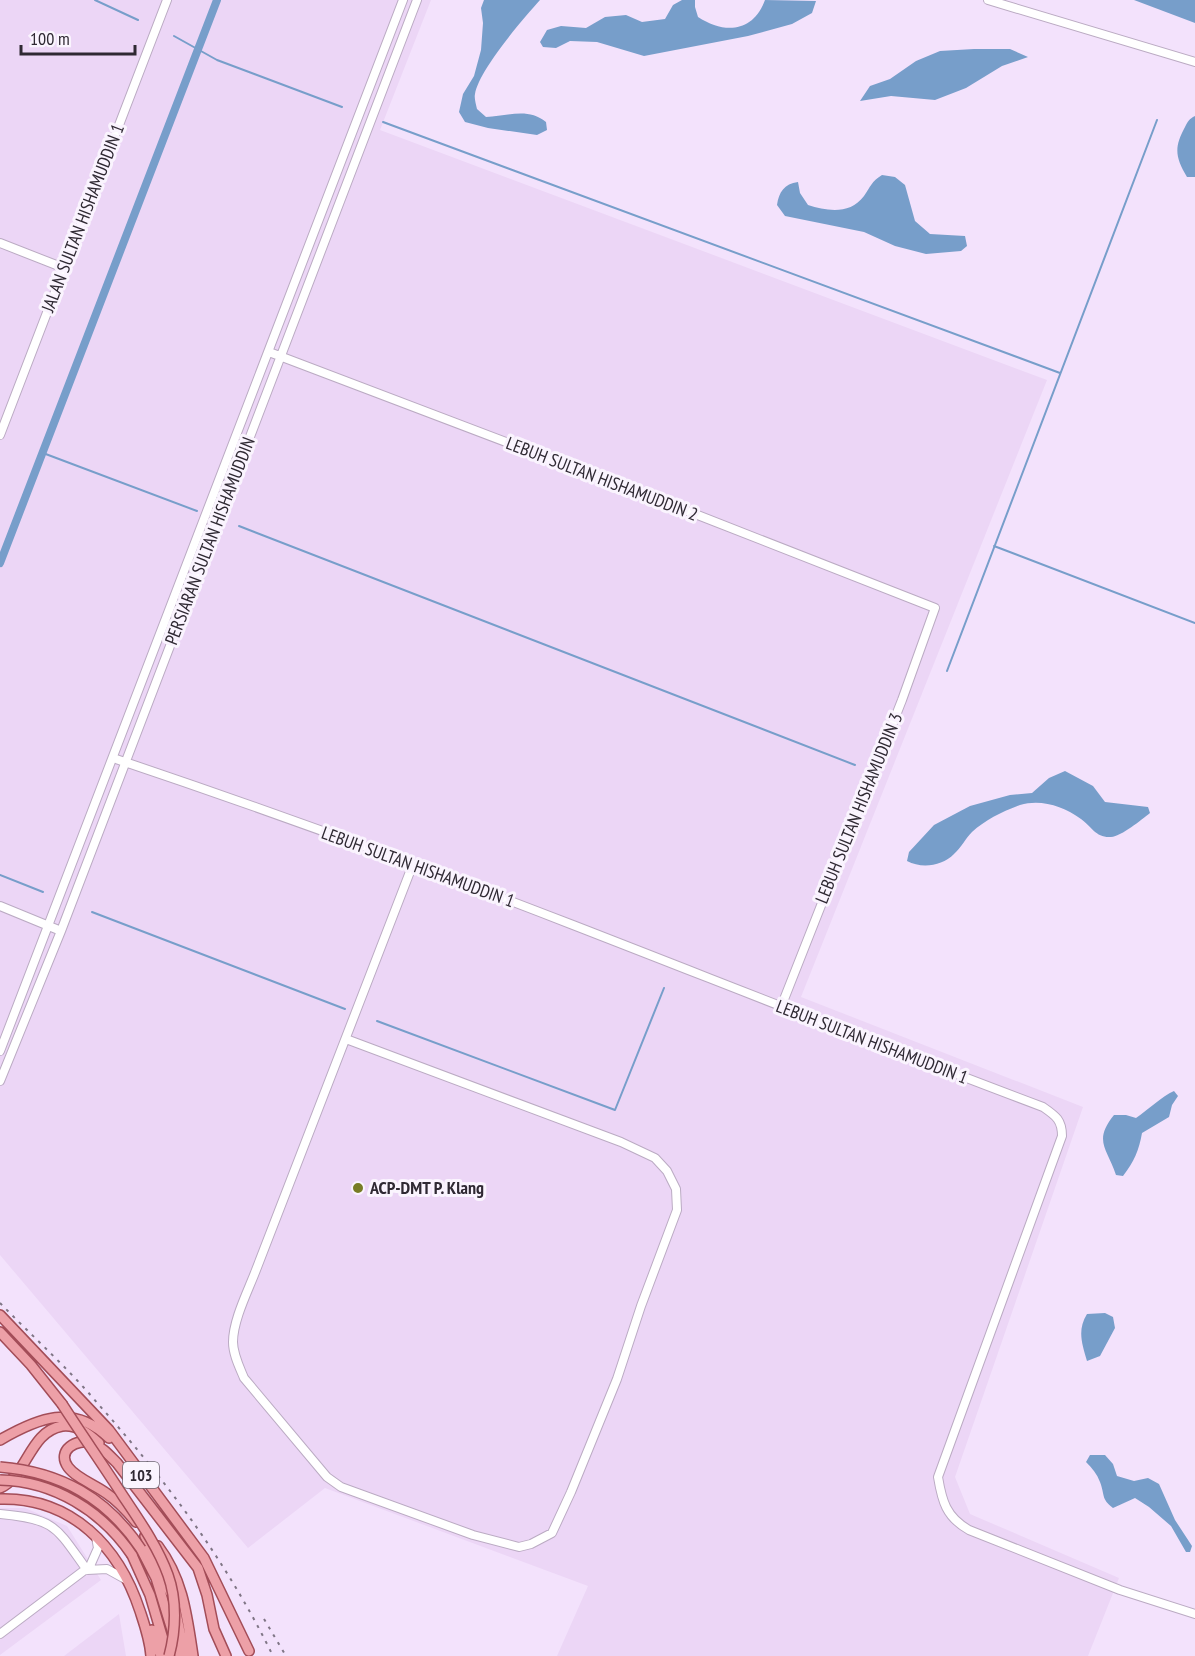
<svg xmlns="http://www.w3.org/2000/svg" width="1195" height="1656" font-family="'PT Sans Narrow',sans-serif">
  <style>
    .built { fill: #ecd6f6 }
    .water { fill: #779eca }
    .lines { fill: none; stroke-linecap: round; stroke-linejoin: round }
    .stream { stroke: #779eca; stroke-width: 2 }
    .canal { stroke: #779eca; stroke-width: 8 }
    .minor-casing { stroke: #bbabc3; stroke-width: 10 }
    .major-casing { stroke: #a34d58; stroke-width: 12 }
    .minor { stroke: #fff; stroke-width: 8 }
    .major { stroke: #eda0a7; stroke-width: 9 }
    .rail { stroke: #7f7585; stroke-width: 2; stroke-dasharray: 3 6; stroke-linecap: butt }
    .major-bridge-casing { stroke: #a34d58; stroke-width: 12; stroke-linecap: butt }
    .major-bridge { stroke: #eda0a7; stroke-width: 9 }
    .poi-dot { fill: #787c25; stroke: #faf4fe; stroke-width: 2 }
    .labels { text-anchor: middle; stroke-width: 6; stroke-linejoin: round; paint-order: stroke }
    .shield { fill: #faf4fe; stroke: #6c6670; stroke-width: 1.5 }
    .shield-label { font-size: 16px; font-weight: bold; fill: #2f2933 }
    .street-label { font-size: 18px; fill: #2f2933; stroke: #faf4fe }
    .poi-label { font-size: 18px; font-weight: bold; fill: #2f2933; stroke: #faf4fe; text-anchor: start }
  </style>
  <rect width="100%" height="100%" fill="#f3e2fc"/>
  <!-- built -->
  <path class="built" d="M 0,0 L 431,0 L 380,130 L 1047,380 L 801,997 L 1083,1107 L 955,1477 L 970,1514 L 1119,1578 L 1088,1656 L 557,1656 L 588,1586 L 325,1488 L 248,1548 L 0,1255 Z
    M 0,1508 L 25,1508 L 67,1526 L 101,1580 L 0,1655 Z
    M 119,1614 L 126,1656 L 64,1656 Z"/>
  <!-- water -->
  <path class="water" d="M 484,0 L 540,0 C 522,20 479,70 475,94 C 474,98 476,104 477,109 L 486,117 C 508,116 528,107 546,122 L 547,130 L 537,135 L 488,128 L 465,122 L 459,112 L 463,94 L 474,76 L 481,50 L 483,23 L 481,8 Z
    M 682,0 L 695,0 L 695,7 L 698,17 C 724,34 753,33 765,0 L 816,1 L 812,13 L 792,24 L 748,36 L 644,56 L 597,42 L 570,41 L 556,48 L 543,47 L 540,42 L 547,30 L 561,26 L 586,28 L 605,17 L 626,15 L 642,22 L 665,19 L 673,5 Z
    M 1134,0 L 1195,0 L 1195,23 Z
    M 974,49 L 1010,49 L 1028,57 L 1002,66 L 966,88 L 935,100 L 891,96 L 860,101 L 870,86 L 890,79 L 916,61 L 940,51 Z
    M 1195,116 L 1195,177 L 1187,177 C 1175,157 1174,147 1185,127 C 1188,121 1189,119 1195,116 Z
    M 882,175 L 895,177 L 905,185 L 915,221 L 930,234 L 965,236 L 967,246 L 961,251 L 926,254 L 895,246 L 864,232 L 785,216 L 777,205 C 779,192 784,184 798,182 L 800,193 L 808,205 C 827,211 850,215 864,196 C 871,186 871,182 882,175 Z
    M 1065,771 L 1093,786 L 1105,802 L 1148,807 L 1150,813 C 1141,820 1122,836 1111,837 C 1096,838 1092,827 1081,819 C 1063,806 1041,799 1020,805 C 1003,811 985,820 972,832 C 965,839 961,848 954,854 C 942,866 922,869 907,861 L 909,852 L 934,825 L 970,806 L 1010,795 L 1032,793 L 1049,778 Z
    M 1174,1091 L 1178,1096 L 1172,1105 L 1169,1117 L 1142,1133 C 1139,1150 1134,1162 1123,1176 L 1116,1175 C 1107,1148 1093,1141 1114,1115 L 1126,1115 L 1136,1118 C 1148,1110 1162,1096 1174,1091 Z
    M 1105,1313 L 1113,1317 L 1115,1328 L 1100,1356 L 1087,1361 C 1082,1344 1077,1330 1087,1314 Z
    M 1090,1455 L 1105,1455 L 1113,1464 L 1117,1476 L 1134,1481 L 1148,1478 L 1159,1484 L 1175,1520 L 1192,1546 L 1190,1552 L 1186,1552 L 1171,1526 L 1149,1507 L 1135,1498 L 1113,1508 C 1101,1499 1105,1495 1100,1482 C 1097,1474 1092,1468 1086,1462 Z"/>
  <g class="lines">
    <!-- stream -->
    <path class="stream" d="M 95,0 L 138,20
      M 174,36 L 217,60 L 342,107
      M 383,122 L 1060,373
      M 43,453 L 197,511
      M 239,526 L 855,765
      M 994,546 L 1195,623
      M 947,671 L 1157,120
      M 0,875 L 43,892
      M 92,912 L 345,1009
      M 377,1021 L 615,1110 L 664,988"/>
    <!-- canal -->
    <path class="canal" d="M 0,563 L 217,0"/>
    <!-- minor casing -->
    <g class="minor-casing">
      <path id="minor" d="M 988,0 L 1195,62
        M 0,243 L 64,268
        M 269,352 L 690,512 L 935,608 L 902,700 L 781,1007
        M 0,435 L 167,0
        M 113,758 C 268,810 421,866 573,925 C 730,986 886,1048 1043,1107 C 1056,1116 1062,1120 1062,1136 L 938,1477 C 942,1501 946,1517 969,1530 L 1120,1590 L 1195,1614
        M 0,906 L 61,931
        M 346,1039 L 621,1142 L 655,1158 L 667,1171 L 676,1189 L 677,1210 L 641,1306 L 617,1379 L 571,1492 L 552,1533 L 531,1544 L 519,1547 L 473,1535 L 341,1487 L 327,1477 L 244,1378 C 239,1366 233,1354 233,1342 C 233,1320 248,1291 256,1270 L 413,864
        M 0,1051 L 403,0
        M 0,1081 L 61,931 L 417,0
        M 0,1514 C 56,1519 56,1527 87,1570
        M 87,1570 L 107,1569 L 125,1579
        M 0,1634 L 90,1566 L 98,1548 L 96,1537"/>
    </g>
    <!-- major casing -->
    <g class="major-casing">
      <path id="major" d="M 0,1315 L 109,1430 L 204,1558 L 249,1651
        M 0,1332 L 31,1365 L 62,1404
        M 0,1440 C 38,1418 73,1403 109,1438
        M 0,1488 C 28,1475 29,1432 62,1426 C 77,1424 89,1434 99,1443
        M 0,1499 C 72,1497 119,1547 140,1611 C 145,1626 150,1640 151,1656
        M 136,1522 C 127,1511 118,1501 106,1493 C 95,1485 76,1478 68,1467 C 56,1450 77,1438 92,1443 C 102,1447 109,1455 117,1463 L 198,1568 L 207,1595 L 214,1629 L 226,1656
        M 145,1536 L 170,1592
        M 158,1546 C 183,1579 187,1616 193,1656
        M 141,1549 L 156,1578 L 180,1656
        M 132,1555 L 150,1595 L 168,1656
        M 175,1608 L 185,1656
        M 152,1630 L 161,1656"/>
    </g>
    <!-- minor -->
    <use href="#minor" class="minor"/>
    <!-- major -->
    <use href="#major" class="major"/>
    <!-- rail -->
    <path class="rail" d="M 0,1303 C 33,1337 69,1369 99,1405 C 168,1483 227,1562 273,1656
      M 264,1619 L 286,1656"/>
    <!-- major-bridge casing -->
    <g class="major-bridge-casing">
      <path id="major-bridge" d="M 62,1404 C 82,1435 103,1465 123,1496 C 139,1520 158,1547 168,1575 C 177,1600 176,1630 169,1656
        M 0,1467 C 61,1472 107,1498 141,1549
        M 0,1480 C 54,1481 102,1511 132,1555"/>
    </g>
    <!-- major-bridge -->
    <use href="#major-bridge" class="major-bridge"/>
  </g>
  <!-- markers -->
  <circle class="poi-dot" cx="358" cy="1188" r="6"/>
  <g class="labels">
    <!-- shield labels -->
    <rect class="shield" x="123" y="1462" width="36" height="26" rx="4.5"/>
    <g class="shield-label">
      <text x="141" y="1481">103</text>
    </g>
    <!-- street labels -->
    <g class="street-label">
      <text transform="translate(83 218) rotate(-69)" y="6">JALAN SULTAN HISHAMUDDIN 1</text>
      <text transform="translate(602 479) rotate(21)" y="6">LEBUH SULTAN HISHAMUDDIN 2</text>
      <text transform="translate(210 541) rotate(-69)" y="6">PERSIARAN SULTAN HISHAMUDDIN</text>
      <text transform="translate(859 808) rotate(-68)" y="6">LEBUH SULTAN HISHAMUDDIN 3</text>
      <text transform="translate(418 867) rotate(20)" y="6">LEBUH SULTAN HISHAMUDDIN 1</text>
      <text transform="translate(872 1042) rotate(21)" y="6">LEBUH SULTAN HISHAMUDDIN 1</text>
    </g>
    <!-- poi labels -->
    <g class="poi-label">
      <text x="370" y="1194">ACP-DMT P. Klang</text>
    </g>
  </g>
  <!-- scale -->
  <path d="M21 45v9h114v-9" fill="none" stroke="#2f2933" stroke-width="3"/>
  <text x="30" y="45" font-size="18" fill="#2f2933" stroke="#faf4fe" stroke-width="4.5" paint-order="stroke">100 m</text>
</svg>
